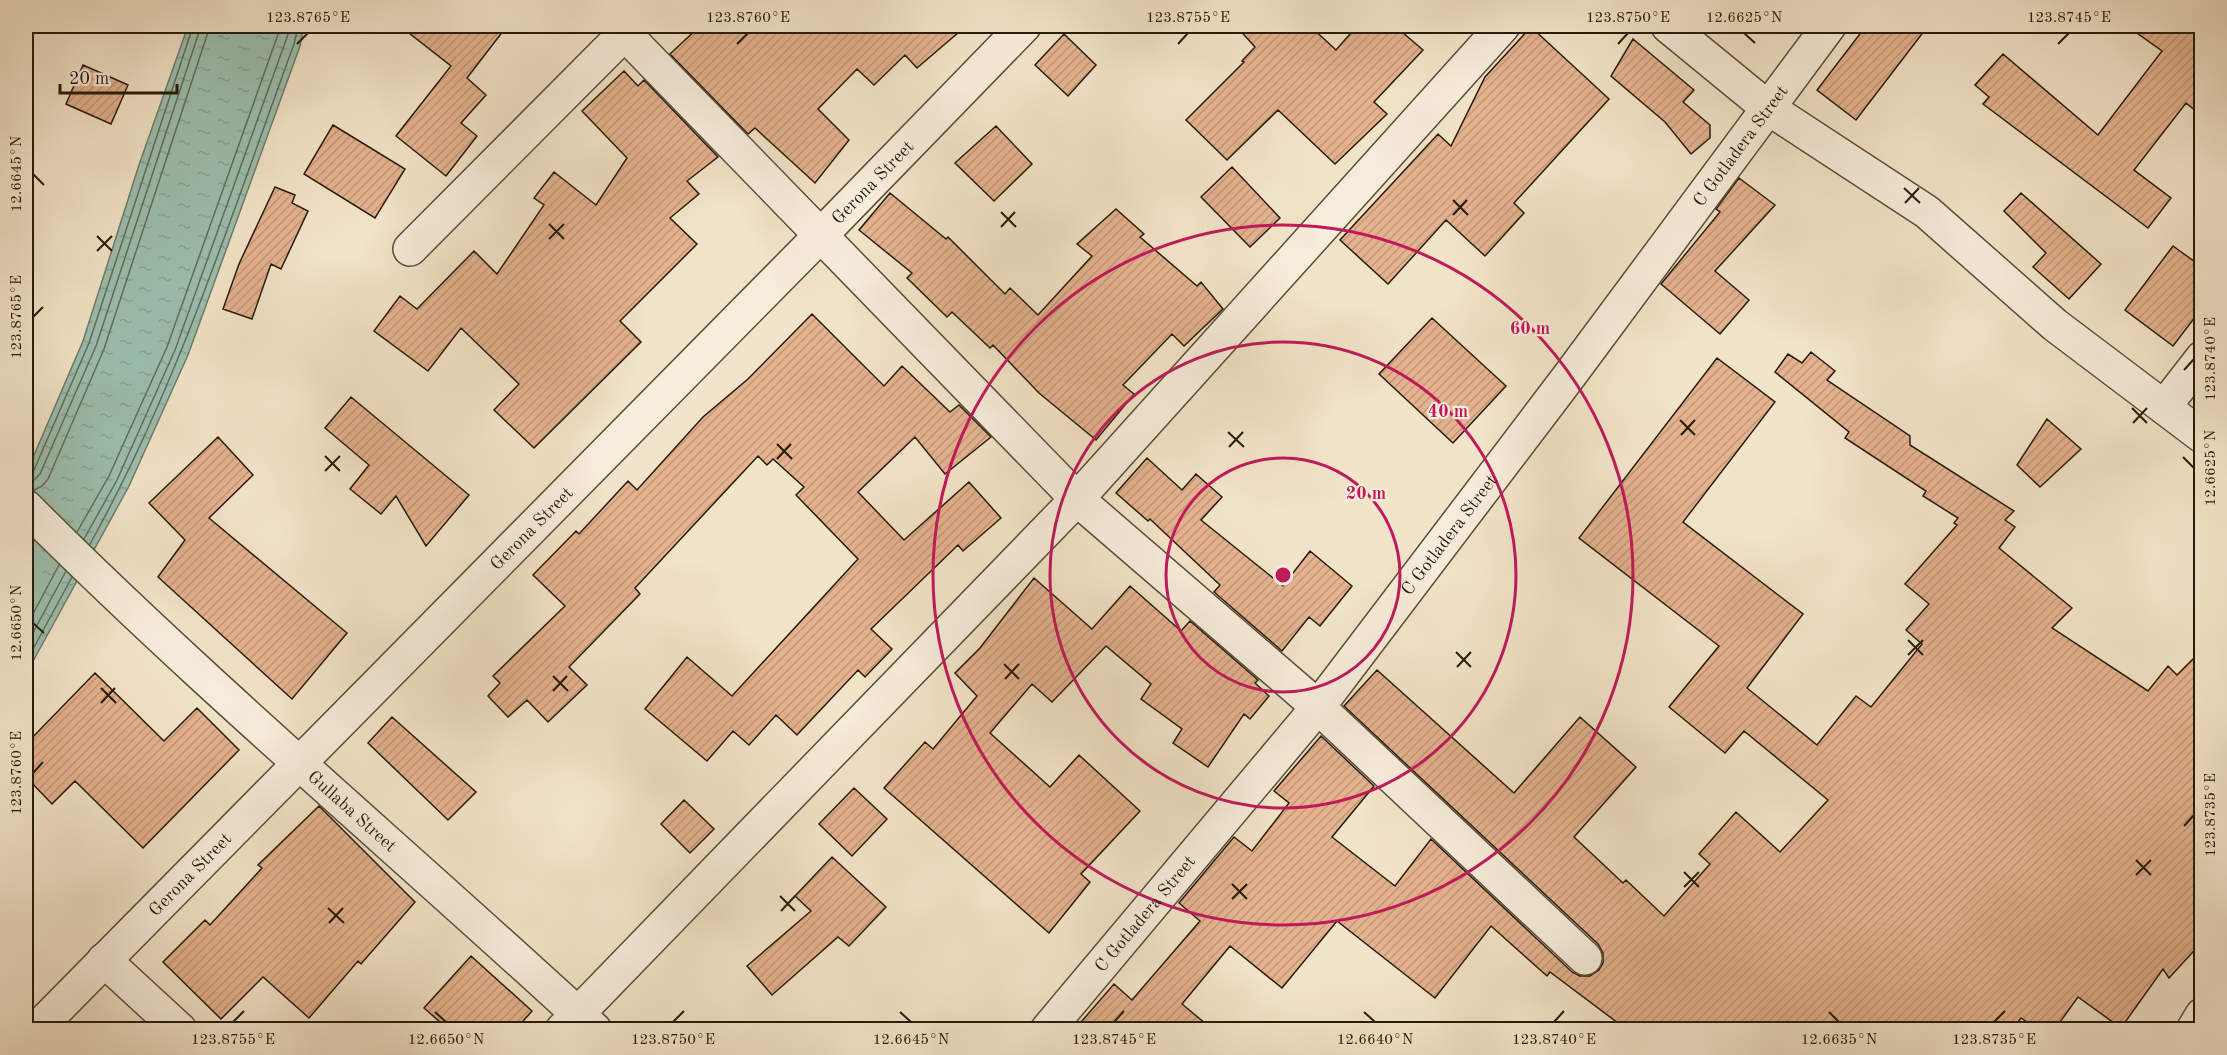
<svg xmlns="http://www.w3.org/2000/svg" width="2227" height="1055" font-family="'Old Standard TT',serif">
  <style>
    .water { fill: url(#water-ripples); stroke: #6d7d6d; stroke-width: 1.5 }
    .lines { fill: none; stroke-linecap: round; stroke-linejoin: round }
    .shore { stroke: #616d5d; stroke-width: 1.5 }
    .building { fill: url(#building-hatch); stroke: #261b0b; stroke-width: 1.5 }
    .minor-casing { stroke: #594d3a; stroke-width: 36 }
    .tertiary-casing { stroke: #594d3a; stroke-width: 36 }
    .minor { stroke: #f7eddb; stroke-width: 33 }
    .tertiary { stroke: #f7eddb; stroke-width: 33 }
    .ticks { fill: none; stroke: #261b0b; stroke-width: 2 }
    .ring { fill: none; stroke: #c2185b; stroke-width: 3 }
    .labels { text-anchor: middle; stroke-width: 4.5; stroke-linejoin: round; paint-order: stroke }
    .street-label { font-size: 18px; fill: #261b0b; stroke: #f7eddb }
    .centre { fill: #c2185b; stroke: #f7eddb; stroke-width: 3 }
    .ring-label { font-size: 18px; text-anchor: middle; font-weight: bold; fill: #c2185b; stroke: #f7eddb; stroke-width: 4.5; stroke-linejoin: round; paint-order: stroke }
    .neatline { fill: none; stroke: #261b0b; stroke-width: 2 }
    .ticks-label { font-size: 15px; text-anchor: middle; fill: #261b0b }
  </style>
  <defs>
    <pattern id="water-ripples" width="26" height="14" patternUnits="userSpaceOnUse" patternTransform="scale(1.5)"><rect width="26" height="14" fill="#9cbfaf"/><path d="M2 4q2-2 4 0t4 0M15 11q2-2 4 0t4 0" fill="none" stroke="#86a495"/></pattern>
    <pattern id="building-hatch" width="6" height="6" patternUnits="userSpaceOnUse" patternTransform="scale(1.5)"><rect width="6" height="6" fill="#e4b28e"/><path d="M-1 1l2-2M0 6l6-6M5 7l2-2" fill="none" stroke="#c39879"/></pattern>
  </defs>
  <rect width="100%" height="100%" fill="#f2e4c8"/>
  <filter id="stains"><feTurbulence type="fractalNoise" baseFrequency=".00333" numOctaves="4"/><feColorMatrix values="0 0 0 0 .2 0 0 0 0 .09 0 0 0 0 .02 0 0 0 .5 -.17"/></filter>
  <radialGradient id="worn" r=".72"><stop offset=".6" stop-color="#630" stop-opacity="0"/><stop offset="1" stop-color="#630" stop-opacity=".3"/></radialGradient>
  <!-- water -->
  <path class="water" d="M 188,26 L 304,26 L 300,46 L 188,355 L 129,486 L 26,674 L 26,474 L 83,341 L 139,165 Z"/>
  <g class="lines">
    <!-- shore -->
    <path class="shore" d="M 26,475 L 34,470 L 89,343 L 193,26
      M 26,482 L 34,480 L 40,474 L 96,346 L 201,26
      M 32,491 L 42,486 L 48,479 L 104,349 L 210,26
      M 77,532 L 109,476 L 167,347 L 281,26
      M 84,539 L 117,480 L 175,350 L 291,26
      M 90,544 C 178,386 232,213 294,44 L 298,26
      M 26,627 L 59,565
      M 26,646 L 66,571
      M 26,662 L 72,577"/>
  </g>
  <!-- building -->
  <path class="building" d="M 400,26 L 507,26 L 467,78 L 486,95 L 461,123 L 477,136 L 446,176 L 396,136 L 451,66 Z
    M 700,26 L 966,26 L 917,68 L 905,55 L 874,85 L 857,69 L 818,109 L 849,140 L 815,183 L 755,128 L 748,134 L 670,54 Z
    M 1236,26 L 1310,26 L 1336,50 L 1357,26 L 1395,26 L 1423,50 L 1374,102 L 1387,114 L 1335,164 L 1278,110 L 1227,160 L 1186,120 L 1244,62 L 1242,61 L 1255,47 Z
    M 1866,26 L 1928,26 L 1856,120 L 1817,90 Z
    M 2127,26 L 2202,26 L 2202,116 L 2186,103 L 2134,170 L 2171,198 L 2148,228 L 1983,104 L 1989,97 L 1975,85 L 2003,54 L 2098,135 L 2162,51 Z
    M 1531,27 L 1609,99 L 1514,203 L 1524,213 L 1485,256 L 1446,220 L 1388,284 L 1340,240 L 1438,134 L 1451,146 L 1485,77 Z
    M 1064,34 L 1096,65 L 1068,96 L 1035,65 Z
    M 1633,39 L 1694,90 L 1683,102 L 1710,125 L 1710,138 L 1691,154 L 1665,122 L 1611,76 Z
    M 83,65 L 128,85 L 111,124 L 66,104 Z
    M 624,71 L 638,86 L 644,80 L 718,157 L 687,181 L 699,194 L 670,218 L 697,244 L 620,321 L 641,342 L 534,448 L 494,410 L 519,384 L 461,328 L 428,371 L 374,331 L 400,296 L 417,309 L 474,251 L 497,274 L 544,205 L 534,198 L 554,172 L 596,205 L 627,158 L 582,111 Z
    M 333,125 L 405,169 L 375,218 L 304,174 Z
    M 996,126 L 1032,164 L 994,201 L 955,163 Z
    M 1232,167 L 1280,218 L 1250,247 L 1201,197 Z
    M 1739,178 L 1775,205 L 1715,271 L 1749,300 L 1720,334 L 1661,284 L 1720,212 L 1716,209 Z
    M 275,187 L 295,195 L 292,203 L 308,211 L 281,269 L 271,264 L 252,319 L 223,309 L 239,264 Z
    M 890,193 L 946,239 L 948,237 L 1005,294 L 1010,288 L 1038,315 L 1092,256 L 1077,244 L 1116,209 L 1144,234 L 1140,237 L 1197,286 L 1201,282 L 1223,309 L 1184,346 L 1172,334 L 1123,385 L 1134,394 L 1096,440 L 1039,393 L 993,345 L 990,348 L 952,312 L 947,317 L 907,278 L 912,273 L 859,230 Z
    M 2021,193 L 2101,264 L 2069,299 L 2033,267 L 2046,253 L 2004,211 Z
    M 2173,246 L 2202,267 L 2202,308 L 2173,346 L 2125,310 Z
    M 812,314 L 884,386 L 902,366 L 950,412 L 959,405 L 991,437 L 945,474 L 915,437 L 858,492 L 904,540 L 969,482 L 1001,518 L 963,551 L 958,545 L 871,629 L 892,649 L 865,677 L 858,670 L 797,735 L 776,715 L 749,745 L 733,731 L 707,761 L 645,709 L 687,657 L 732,696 L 858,559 L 796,495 L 804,487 L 773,459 L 767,465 L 758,456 L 635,588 L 640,594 L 569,667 L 587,685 L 548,722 L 527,700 L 508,717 L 488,696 L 500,683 L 493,676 L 565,606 L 533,575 L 576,531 L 579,534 L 628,481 L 637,490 L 703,417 L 748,379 Z
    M 1432,318 L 1506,386 L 1453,443 L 1379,374 Z
    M 1811,352 L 1835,371 L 1827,380 L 1910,436 L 1910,445 L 2014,511 L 2005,520 L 2015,527 L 1999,548 L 2072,608 L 2052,628 L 2148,691 L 2168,666 L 2177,675 L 2202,650 L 2202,942 L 2169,978 L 2163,969 L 2121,1028 L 2078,997 L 2055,1029 L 2037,1029 L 2021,1018 L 2013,1029 L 1626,1029 L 1550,972 L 1547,976 L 1491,926 L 1435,998 L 1337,921 L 1282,988 L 1230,946 L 1182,1004 L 1212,1029 L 1075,1029 L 1114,984 L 1132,1000 L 1200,921 L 1179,903 L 1234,837 L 1252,851 L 1289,803 L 1274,791 L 1321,736 L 1374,786 L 1332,837 L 1395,886 L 1431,839 L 1572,972 L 1580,976 L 1590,976 L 1599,970 L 1603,963 L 1603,953 L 1598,944 L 1344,706 L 1377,670 L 1514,793 L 1580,717 L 1636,767 L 1574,837 L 1623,883 L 1626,880 L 1664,916 L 1710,864 L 1699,854 L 1736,812 L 1780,852 L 1828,800 L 1744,731 L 1725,753 L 1669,707 L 1719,646 L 1579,538 L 1717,358 L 1775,402 L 1683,522 L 1803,614 L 1747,688 L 1817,745 L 1856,696 L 1871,707 L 1922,644 L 1906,630 L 1929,604 L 1905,584 L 1957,525 L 1954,523 L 1958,518 L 1923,496 L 1926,491 L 1845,438 L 1849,432 L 1775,372 L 1788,354 L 1802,363 Z
    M 351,397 L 469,495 L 426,546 L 396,496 L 381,514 L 350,489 L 369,465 L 325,428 Z
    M 2047,419 L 2081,449 L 2040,487 L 2017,465 Z
    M 218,437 L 253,475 L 209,518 L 347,633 L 292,699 L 158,577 L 185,540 L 149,503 Z
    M 1147,458 L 1182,490 L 1196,474 L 1222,497 L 1201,520 L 1283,586 L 1310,551 L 1352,586 L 1320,626 L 1309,617 L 1282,651 L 1214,592 L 1220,585 L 1150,519 L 1148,521 L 1116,493 Z
    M 1034,578 L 1092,629 L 1130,586 L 1181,631 L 1190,621 L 1258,680 L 1255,683 L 1269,696 L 1250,719 L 1244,714 L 1208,767 L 1173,743 L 1182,729 L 1141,699 L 1151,684 L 1106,646 L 1052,702 L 1032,684 L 990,733 L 1050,787 L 1079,755 L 1140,811 L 1081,874 L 1090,882 L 1049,933 L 884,788 L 925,742 L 933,749 L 977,696 L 955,673 L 980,648 Z
    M 95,673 L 164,741 L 197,708 L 239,750 L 143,848 L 75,781 L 52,804 L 26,777 L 26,744 Z
    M 392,717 L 476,792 L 448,820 L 368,743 Z
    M 854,788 L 887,819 L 852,856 L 819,824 Z
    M 684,800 L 714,829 L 690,853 L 661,824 Z
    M 319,806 L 415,902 L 361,964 L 358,961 L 309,1018 L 263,977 L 221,1019 L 163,962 L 205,920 L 210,925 L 262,868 L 258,865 Z
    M 832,857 L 886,907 L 849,946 L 838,937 L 772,995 L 747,966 L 811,911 L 795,896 Z
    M 471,956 L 532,1011 L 516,1029 L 448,1029 L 424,1008 Z"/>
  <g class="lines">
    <!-- minor casing -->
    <g class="minor-casing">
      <g id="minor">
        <path d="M 623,32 L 1077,499 L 1318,707 L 1585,958"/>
        <path d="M 1768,108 L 1927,212 L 2055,325 L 2202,436"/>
        <path d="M 410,249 L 632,26"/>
        <path d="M 2164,407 L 2202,358"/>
        <path id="s1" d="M 26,507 C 208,689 406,855 595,1030"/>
        <path d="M 104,960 L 180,1030"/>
        <path id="s2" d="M 36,1030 L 820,236 L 1024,26"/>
        <path d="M 2193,1030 L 2202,1015"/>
      </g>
    </g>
    <!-- tertiary casing -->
    <g class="tertiary-casing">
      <g id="tertiary">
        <path d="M 1668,26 L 1768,108"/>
        <path d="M 562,1030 L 1077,499 L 1503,26"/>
        <path id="s3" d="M 1047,1030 L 1318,707 L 1567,379 L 1829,26"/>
      </g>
    </g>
    <!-- minor -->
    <use href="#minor" class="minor"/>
    <!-- tertiary -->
    <use href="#tertiary" class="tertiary"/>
  </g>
  <!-- ticks -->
  <path class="ticks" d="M 1744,33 L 1755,43M 297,44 L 308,33M 737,44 L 748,33M 1178,44 L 1188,33M 1618,44 L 1628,33M 2058,44 L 2069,33M 33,174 L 44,185M 1904,188 L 1920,203M 1453,200 L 1468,215M 1905,203 L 1919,188M 1001,212 L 1016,227M 1453,215 L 1467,200M 549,224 L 564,239M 1001,227 L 1015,212M 97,236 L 112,251M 549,239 L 564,224M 97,251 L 112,236M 33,317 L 43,307M 2184,370 L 2194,359M 2132,408 L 2147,423M 1680,420 L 1695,435M 2133,423 L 2147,408M 1228,432 L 1244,447M 1681,435 L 1695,420M 777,444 L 792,459M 1229,447 L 1243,432M 325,456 L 340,471M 2183,457 L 2194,468M 777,459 L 791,444M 325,471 L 340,456M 33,623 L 44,633M 1908,640 L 1923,655M 1456,652 L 1471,667M 1908,655 L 1923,640M 1004,664 L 1019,679M 1457,667 L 1471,652M 553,676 L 568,691M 1005,679 L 1019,664M 101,688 L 116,703M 553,691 L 567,676M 101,703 L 115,688M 33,773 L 43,762M 2184,826 L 2194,815M 2136,860 L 2151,875M 1684,872 L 1699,887M 2136,875 L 2151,860M 1232,884 L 1247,899M 1684,887 L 1699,872M 780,896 L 795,911M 1232,899 L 1247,884M 328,908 L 344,923M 781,911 L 795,896M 329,923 L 343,908M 435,1012 L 446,1022M 900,1012 L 911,1022M 1364,1012 L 1375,1022M 1829,1012 L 1839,1022M 233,1022 L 244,1011M 673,1022 L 684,1011M 1114,1022 L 1124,1011M 1554,1022 L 1564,1011M 1994,1022 L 2005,1011"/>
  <!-- distance rings -->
  <g class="ring">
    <circle cx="1283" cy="575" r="117"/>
    <circle cx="1283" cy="575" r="233"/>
    <circle cx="1283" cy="575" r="350"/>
  </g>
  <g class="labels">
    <!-- street labels -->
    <g class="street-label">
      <text dy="6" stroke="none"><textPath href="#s3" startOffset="1124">C Gotladera Street</textPath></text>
      <text dy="6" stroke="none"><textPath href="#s2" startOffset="1191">Gerona Street</textPath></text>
      <text dy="6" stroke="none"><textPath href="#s2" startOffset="705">Gerona Street</textPath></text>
      <text dy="6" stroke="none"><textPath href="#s3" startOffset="638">C Gotladera Street</textPath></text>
      <text dy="6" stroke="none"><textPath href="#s1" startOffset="446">Gullaba Street</textPath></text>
      <text dy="6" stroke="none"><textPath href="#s2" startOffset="219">Gerona Street</textPath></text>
      <text dy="6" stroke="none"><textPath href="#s3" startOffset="152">C Gotladera Street</textPath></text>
    </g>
  </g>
  <circle cx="1283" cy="575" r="9" class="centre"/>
  <g class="ring-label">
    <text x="1530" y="334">60 m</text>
    <text x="1448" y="417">40 m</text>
    <text x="1366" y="499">20 m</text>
  </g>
  <!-- margin -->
  <rect width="2227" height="1055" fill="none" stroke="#f2e4c8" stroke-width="66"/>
  <!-- scale -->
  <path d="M60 84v9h117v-9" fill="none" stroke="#261b0b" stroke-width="3"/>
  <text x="69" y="84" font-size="18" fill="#261b0b" stroke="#f7eddb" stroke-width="4.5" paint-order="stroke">20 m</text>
  <rect x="33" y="33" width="2161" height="989" class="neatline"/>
  <g class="ticks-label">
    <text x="308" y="22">123.8765°E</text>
    <text x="748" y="22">123.8760°E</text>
    <text x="1188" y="22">123.8755°E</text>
    <text x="1628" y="22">123.8750°E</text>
    <text x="1744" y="22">12.6625°N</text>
    <text x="2069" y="22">123.8745°E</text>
    <text transform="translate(16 174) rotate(-90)" y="5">12.6645°N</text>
    <text transform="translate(16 317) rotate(-90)" y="5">123.8765°E</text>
    <text transform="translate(2210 359) rotate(-90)" y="5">123.8740°E</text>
    <text transform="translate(2210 468) rotate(-90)" y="5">12.6625°N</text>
    <text transform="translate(16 623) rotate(-90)" y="5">12.6650°N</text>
    <text transform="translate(16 773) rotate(-90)" y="5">123.8760°E</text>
    <text transform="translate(2210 815) rotate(-90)" y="5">123.8735°E</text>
    <text x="233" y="1044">123.8755°E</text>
    <text x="446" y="1044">12.6650°N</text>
    <text x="673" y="1044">123.8750°E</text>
    <text x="911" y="1044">12.6645°N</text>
    <text x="1114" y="1044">123.8745°E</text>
    <text x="1375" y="1044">12.6640°N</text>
    <text x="1554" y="1044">123.8740°E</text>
    <text x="1839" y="1044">12.6635°N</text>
    <text x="1994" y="1044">123.8735°E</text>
  </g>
  <rect width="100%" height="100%" filter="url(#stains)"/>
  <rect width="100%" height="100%" fill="url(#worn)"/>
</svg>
